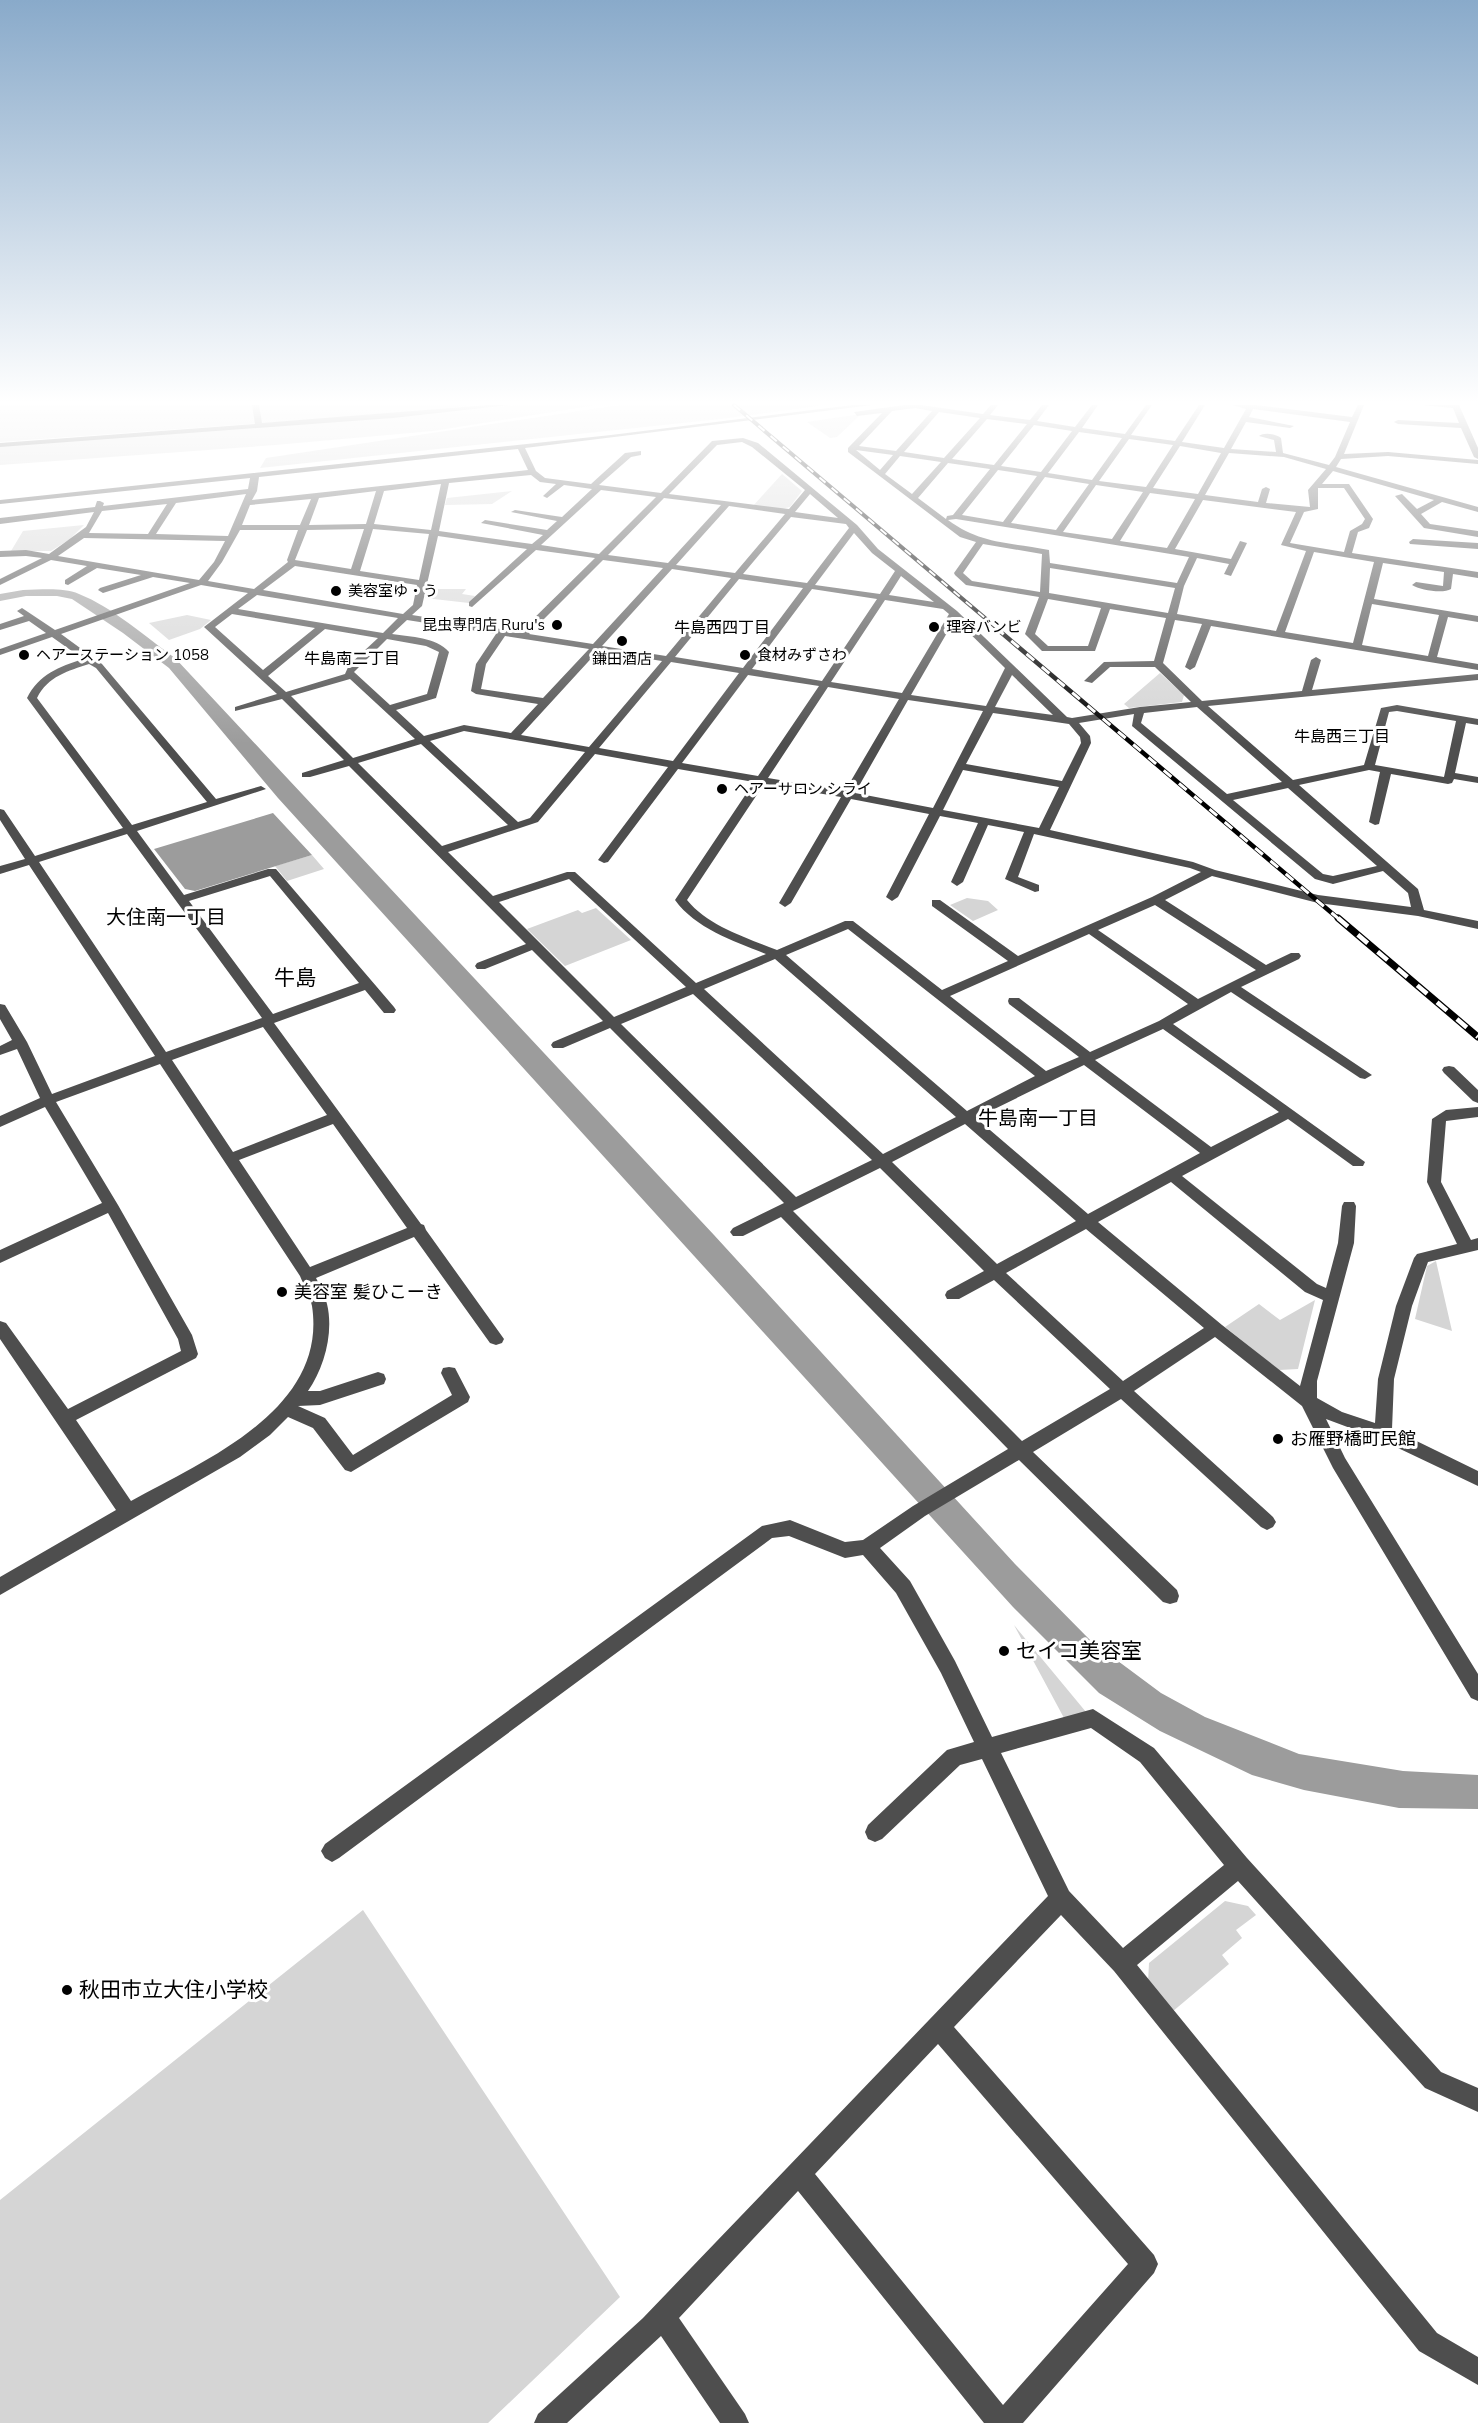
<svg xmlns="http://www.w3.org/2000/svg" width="1478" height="2423" font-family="Mulish,'Noto Sans JP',sans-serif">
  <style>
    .green { fill: #d5d5d5 }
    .water { fill: #9c9c9c }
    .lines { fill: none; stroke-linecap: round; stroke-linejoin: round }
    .minor { fill: #4e4e4e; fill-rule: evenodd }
    .rail-far2-casing { stroke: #000; stroke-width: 4 }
    .rail-far1-casing { stroke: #000; stroke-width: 4.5 }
    .rail-casing { stroke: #000; stroke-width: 7 }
    .rail-far2 { stroke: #fff; stroke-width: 2; stroke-dasharray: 8; stroke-linecap: butt }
    .rail-far1 { stroke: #fff; stroke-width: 3; stroke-dasharray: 10; stroke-linecap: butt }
    .rail { stroke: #fff; stroke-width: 4.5; stroke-dasharray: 13; stroke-linecap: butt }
    .poi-dot { fill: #000; stroke: #fff; stroke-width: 2 }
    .labels { text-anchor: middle; stroke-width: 6; stroke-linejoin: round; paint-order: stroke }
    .far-poi-label { font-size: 15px; fill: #000; stroke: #fff; text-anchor: start }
    .far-neighbourhood-label { font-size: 16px; fill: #000; stroke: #fff }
    .poi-label { font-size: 18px; fill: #000; stroke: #fff; text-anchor: start }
    .neighbourhood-label { font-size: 20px; fill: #000; stroke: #fff }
    .quarter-label { font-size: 21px; fill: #000; stroke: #fff }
    .near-poi-label { font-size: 21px; fill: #000; stroke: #fff; text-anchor: start }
  </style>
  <rect width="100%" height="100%" fill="#fff"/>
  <!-- green -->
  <path class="green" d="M 0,405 L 475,405 L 403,413 L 0,442 Z
    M 514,405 L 597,405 L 433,431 L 275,445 L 0,465 L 0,446 L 390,418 Z
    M 619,405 L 826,405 L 720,419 L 260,468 L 266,458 Z
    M 861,414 L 837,437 L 830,438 L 807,422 Z
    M 782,474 L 802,491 L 790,507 L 781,509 L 753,506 Z
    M 512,491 L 492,504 L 445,505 L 447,498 Z
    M 84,525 L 70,539 L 51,551 L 11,551 L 23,531 Z
    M 426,589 L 466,589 L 462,594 L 475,596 L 469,603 L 425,598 Z
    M 187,615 L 211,620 L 200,629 L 169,640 L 149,623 Z
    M 1160,673 L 1184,695 L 1182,702 L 1129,708 L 1124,704 Z
    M 312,855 L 324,869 L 287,881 L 275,866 Z
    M 967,898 L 988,901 L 998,910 L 973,921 L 950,905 Z
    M 596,908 L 631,940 L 565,966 L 527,929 L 578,910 L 582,913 Z
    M 1436,1261 L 1452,1331 L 1415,1319 L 1427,1266 Z
    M 1315,1300 L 1298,1369 L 1279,1370 L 1225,1327 L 1259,1304 L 1280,1320 Z
    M 1014,1625 L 1086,1712 L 1064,1718 Z
    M 1225,1901 L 1248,1906 L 1256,1915 L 1236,1930 L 1242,1938 L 1222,1955 L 1229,1964 L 1172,2012 L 1148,1983 L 1149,1963 Z
    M 363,1910 L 620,2297 L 488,2423 L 0,2423 L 0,2200 Z"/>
  <!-- water -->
  <path class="water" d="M 23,590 C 41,590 62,587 79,594 C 112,607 146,637 175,658 L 714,1235 L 1015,1564 L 1091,1641 L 1161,1693 L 1205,1717 L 1299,1754 L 1403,1771 L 1478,1775 L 1478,1809 L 1399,1808 L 1304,1790 L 1252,1775 L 1160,1731 L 1099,1693 L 1013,1607 L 278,798 L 169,668 L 123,633 L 72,599 L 57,596 L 26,596 L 0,601 L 0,594 Z
    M 273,813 L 312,855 L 195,891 L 185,889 L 154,849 Z"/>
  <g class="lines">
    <!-- minor -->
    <path class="minor" d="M 252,405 L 259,405 L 262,423 L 488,405 L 511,405 L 393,418 L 0,447 L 0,443 L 255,424 Z
      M 853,405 L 872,405 L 525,448 L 536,471 L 545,478 L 591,484 L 625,453 L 641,451 L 641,455 L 631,457 L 599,485 L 661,493 L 712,441 L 743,438 L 758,443 L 857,525 L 878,549 L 957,611 L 1067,717 L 1072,718 L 1140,707 L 1191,702 L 1155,667 L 1110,667 L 1092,683 L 1084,681 L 1104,662 L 1154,661 L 1166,618 L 1110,609 L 1095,651 L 1042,651 L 1025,634 L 1039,597 L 966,585 L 955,575 L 954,573 L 976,542 L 960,537 L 848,452 L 848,448 L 882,413 L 857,416 L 854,412 L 905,405 L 921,405 L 983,414 L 991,405 L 998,405 L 990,415 L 1030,420 L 1042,405 L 1049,405 L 1037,421 L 1075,427 L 1092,405 L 1098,405 L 1082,428 L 1125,434 L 1146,405 L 1152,405 L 1131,435 L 1175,441 L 1199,405 L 1205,405 L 1182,442 L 1224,448 L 1246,409 L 1232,405 L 1255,405 L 1352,417 L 1358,405 L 1364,405 L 1344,454 L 1388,452 L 1478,460 L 1478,464 L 1388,456 L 1341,459 L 1336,467 L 1478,507 L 1478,512 L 1442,502 L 1421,514 L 1430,524 L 1478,531 L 1478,537 L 1424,528 L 1395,496 L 1402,494 L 1417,509 L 1434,500 L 1333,471 L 1322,484 L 1349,484 L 1373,519 L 1369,528 L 1358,532 L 1352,553 L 1478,572 L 1478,578 L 1453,574 L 1451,589 C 1443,594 1420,590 1412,585 L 1416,582 L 1443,586 L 1444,572 L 1383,563 L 1374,599 L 1478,616 L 1478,622 L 1448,617 L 1437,657 L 1478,664 L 1478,670 L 1211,626 L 1195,667 L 1190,670 L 1185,667 L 1202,624 L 1175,620 L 1163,663 L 1202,701 L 1302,691 L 1311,660 L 1316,657 L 1321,660 L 1312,690 L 1478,674 L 1478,680 L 1208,706 L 1293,780 L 1364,765 L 1381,708 L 1397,705 L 1478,719 L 1478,725 L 1466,723 L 1455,773 L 1478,777 L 1478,783 L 1454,779 L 1452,783 L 1448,784 L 1391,774 L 1379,824 L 1375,825 L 1369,822 L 1380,772 L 1369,770 L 1299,785 L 1418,889 L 1424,910 L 1478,921 L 1478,929 L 1418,916 L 1318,903 L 1212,876 L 1165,900 L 1266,965 L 1291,953 L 1299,953 L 1301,956 L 1299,959 L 1241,987 L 1372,1075 L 1365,1079 L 1360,1078 L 1231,992 L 1173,1024 L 1365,1162 L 1363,1166 L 1353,1166 L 1288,1119 L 1182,1176 L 1317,1284 L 1326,1288 L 1338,1243 L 1342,1206 L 1344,1202 L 1354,1202 L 1356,1206 L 1354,1243 L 1317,1381 L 1317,1398 L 1342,1412 L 1375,1423 L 1378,1379 L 1396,1306 L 1414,1258 L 1417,1254 L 1457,1244 L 1427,1182 L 1432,1119 L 1446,1110 L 1478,1107 L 1478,1117 L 1446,1121 L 1441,1182 L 1471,1240 L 1478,1238 L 1478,1250 L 1428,1262 L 1412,1306 L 1394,1379 L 1392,1429 L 1478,1471 L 1478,1486 L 1377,1438 L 1326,1419 L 1345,1458 L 1478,1674 L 1478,1701 L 1471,1698 L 1333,1468 L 1302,1406 L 1215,1337 L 1134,1391 L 1273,1517 L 1276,1522 L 1273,1527 L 1267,1530 L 1261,1527 L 1121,1399 L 1033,1452 L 1177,1590 L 1179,1596 L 1177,1602 L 1170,1604 L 1163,1602 L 1019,1460 L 925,1516 L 880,1548 L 910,1581 L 955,1661 L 992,1737 L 1093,1709 L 1154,1748 L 1247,1858 L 1441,2072 L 1478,2088 L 1478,2112 L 1425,2088 L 1238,1881 L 1137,1965 L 1437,2333 L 1478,2357 L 1478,2385 L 1419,2351 L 1114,1971 L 1061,1915 L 954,2027 L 1154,2255 L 1158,2264 L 1154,2273 L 1023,2423 L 984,2423 L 798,2191 L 679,2318 L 745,2414 L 749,2423 L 720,2423 L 661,2336 L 567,2423 L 534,2423 L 538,2414 L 643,2318 L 1048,1896 L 982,1759 L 960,1765 L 882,1839 L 875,1842 L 868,1839 L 865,1832 L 868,1825 L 947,1750 L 974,1742 L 941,1673 L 896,1593 L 863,1555 L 845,1558 L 789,1536 L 772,1538 L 339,1858 L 332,1862 L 325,1858 L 321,1851 L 325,1844 L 762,1526 L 790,1520 L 845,1542 L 863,1540 L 913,1506 L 1008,1449 L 781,1217 L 743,1236 L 733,1236 L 730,1232 L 733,1228 L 784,1203 L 610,1028 L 563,1048 L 553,1048 L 551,1045 L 553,1042 L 603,1021 L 532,950 L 485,969 L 477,969 L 475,966 L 477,963 L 526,944 L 349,766 L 310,777 L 302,777 L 302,773 L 344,760 L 282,699 L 235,711 L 235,707 L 277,694 L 204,627 L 248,593 L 201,585 L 61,634 L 102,664 L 216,799 L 261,786 L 266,789 L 137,831 L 184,895 L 268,869 L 276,869 L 394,1007 L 396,1010 L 394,1013 L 384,1013 L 365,990 L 274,1023 L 421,1224 L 424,1225 L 426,1230 L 504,1339 L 502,1343 L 496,1345 L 490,1343 L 414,1237 L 316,1278 C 320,1286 325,1295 327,1304 C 334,1333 324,1368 308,1391 L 320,1391 L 378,1372 L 384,1374 L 386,1379 L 384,1384 L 320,1405 L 298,1406 L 325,1418 L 353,1455 L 452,1395 L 441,1373 L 443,1368 L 449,1367 L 455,1368 L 470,1397 L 468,1402 L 351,1472 L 345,1470 L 313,1428 L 288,1417 L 270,1435 L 240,1457 L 0,1595 L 0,1577 L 116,1510 L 0,1339 L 0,1321 L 6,1323 L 68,1409 L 181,1351 L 178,1339 L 108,1213 L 0,1263 L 0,1250 L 102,1203 L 45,1107 L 0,1127 L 0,1116 L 40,1098 L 17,1049 L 0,1055 L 0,1046 L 12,1040 L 0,1019 L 0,1004 L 5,1005 L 27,1042 L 52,1094 L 155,1056 L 29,865 L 0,874 L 0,866 L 25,859 L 0,820 L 0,809 L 4,810 L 35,856 L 123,828 L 27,698 C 39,674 59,667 83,659 L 52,637 L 0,655 L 0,649 L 46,633 L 29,621 L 0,630 L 0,624 L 24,616 L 17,611 L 22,608 L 55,630 L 190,583 L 153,577 L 103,593 L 98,590 L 100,588 L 141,575 L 97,568 L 68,585 L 65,584 L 65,580 L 87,566 L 51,560 L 0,585 L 0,579 L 42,558 L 26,556 L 0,557 L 0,551 L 26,550 L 49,554 L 86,527 L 94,512 L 0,524 L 0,518 L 95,507 L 97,501 L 100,501 L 104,503 L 103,506 L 248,489 L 250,478 L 0,504 L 0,500 L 611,435 ZM 915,408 L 932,411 L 896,451 L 859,446 L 892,411 ZM 1253,409 L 1350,422 L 1335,457 L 1329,465 L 1283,453 L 1281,438 C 1276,434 1264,432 1259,436 L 1274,440 L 1276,452 L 1231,449 L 1246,422 L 1290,428 L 1294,426 L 1249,417 ZM 939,412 L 980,418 L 944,458 L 904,452 ZM 987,419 L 1027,424 L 994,465 L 952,459 ZM 1034,425 L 1072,431 L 1041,472 L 1001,466 ZM 1079,432 L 1122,438 L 1092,480 L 1048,473 ZM 1129,439 L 1173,445 L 1146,487 L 1099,481 ZM 742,442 L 752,447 L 805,490 L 789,509 L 669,494 L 717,445 ZM 1180,446 L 1221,453 L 1198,494 L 1153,488 ZM 518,449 L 528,470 L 252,500 L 257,491 L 259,477 ZM 856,450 L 893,455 L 880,470 ZM 1229,453 L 1284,457 L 1326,469 L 1308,490 L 1310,507 L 1266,503 L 1270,489 L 1266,487 L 1262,489 L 1258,502 L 1205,495 ZM 900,456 L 941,462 L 912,494 L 885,474 ZM 948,463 L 990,469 L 953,515 L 947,516 L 946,519 L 918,498 ZM 998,470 L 1037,476 L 1003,522 L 962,515 ZM 531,475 L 540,482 L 556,484 L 543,496 L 547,498 L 564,485 L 592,489 L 562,517 L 515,510 L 511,512 L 557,521 L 547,530 L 485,520 L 481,523 L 543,535 L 532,544 L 439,531 L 449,483 ZM 1045,477 L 1089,484 L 1056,530 L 1011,523 ZM 441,484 L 431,530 L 374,524 L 384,491 ZM 1096,485 L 1143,492 L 1112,539 L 1063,532 ZM 1318,488 L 1344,488 L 1365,519 L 1362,524 L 1350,531 L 1344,552 L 1290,543 L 1304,512 L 1318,509 ZM 601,490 L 656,497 L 599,554 L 541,545 ZM 376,491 L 366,524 L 309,525 L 319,498 ZM 1150,493 L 1195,499 L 1167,548 L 1120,541 ZM 246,494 L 228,536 L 156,534 L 176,503 ZM 810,494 L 838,518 L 795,512 ZM 664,498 L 721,505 L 668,563 L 608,555 ZM 311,499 L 300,525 L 242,525 L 250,505 ZM 1203,500 L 1296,512 L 1281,545 L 1306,551 L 1276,631 L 1177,614 L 1184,586 L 1197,558 L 1229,564 L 1224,574 L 1231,576 L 1247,543 L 1240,541 L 1231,559 L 1175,549 ZM 167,504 L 148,534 L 89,533 L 102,511 ZM 729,506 L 785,514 L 735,573 L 676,565 ZM 791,517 L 846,524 L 849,528 L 807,583 L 743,574 ZM 956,519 L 1189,557 L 1177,583 L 1050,563 L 1049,550 C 1010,542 982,545 948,520 ZM 364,529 L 351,569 L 295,560 L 307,530 ZM 373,529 L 429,534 L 419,580 L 360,571 ZM 240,530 L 298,530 L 287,560 L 288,562 L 254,589 L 208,581 L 222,562 ZM 854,533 L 872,553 L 895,571 L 880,594 L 815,585 ZM 438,536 L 527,549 L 469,602 L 469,606 L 472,607 L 536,550 L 595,558 L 520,632 L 412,615 L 422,606 ZM 84,538 L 225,541 L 214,562 L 199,580 L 58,556 ZM 983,544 L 1042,554 L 1040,592 L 972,581 L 963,573 ZM 1314,552 L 1374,562 L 1353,643 L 1285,632 ZM 603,560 L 663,568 L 593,644 L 529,634 ZM 295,566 L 417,585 L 413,605 L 403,614 L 263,590 ZM 1050,568 L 1175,588 L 1168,613 L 1049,593 ZM 672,569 L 731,578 L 666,656 L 602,646 ZM 901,576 L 934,602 L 889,595 ZM 739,579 L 803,588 L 743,668 L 675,657 ZM 812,589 L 877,599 L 822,681 L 752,669 ZM 257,595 L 398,618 L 383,633 L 238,609 ZM 1048,599 L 1101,608 L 1088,646 L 1048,646 L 1035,634 ZM 885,600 L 943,609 L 949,614 L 902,693 L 831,682 ZM 1372,604 L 1439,615 L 1428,656 L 1362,645 ZM 232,614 L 315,628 L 263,670 L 215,627 ZM 955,619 L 1005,668 L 986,706 L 911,695 ZM 407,620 L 496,634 L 476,664 L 471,691 L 476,694 L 538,704 L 511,733 L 464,725 L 424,736 L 396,710 L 436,698 L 449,652 C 436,637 411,637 392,634 ZM 325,629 L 378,638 L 349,665 L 345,674 L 286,692 L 268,676 ZM 505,636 L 589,649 L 543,698 L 481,689 L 486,664 ZM 387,639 L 426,646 L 439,652 L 427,694 L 390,705 L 354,672 ZM 598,651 L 662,661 L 589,747 L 521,735 ZM 671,662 L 739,673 L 673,761 L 599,748 ZM 89,664 L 96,668 L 207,802 L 132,825 L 37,698 C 48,676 68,671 89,664 ZM 748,675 L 819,686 L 758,776 L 682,763 ZM 1012,675 L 1053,715 L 995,707 ZM 350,679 L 415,739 L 353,758 L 291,696 ZM 828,687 L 899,699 L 845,791 L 768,778 ZM 908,700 L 983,711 L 933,808 L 855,793 ZM 1197,707 L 1282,782 L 1227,794 L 1141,723 L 1144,713 ZM 1397,711 L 1456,721 L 1444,777 L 1375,765 L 1389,712 ZM 993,713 L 1069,724 L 1080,737 L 1081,743 L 1062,781 L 966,764 ZM 1134,714 L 1132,726 L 1315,879 L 1333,884 L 1383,871 L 1408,893 L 1411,907 L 1318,895 L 1215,870 L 1193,862 L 1050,830 L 1091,743 L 1090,736 L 1079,723 ZM 464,731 L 585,752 L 530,818 L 518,822 L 430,741 ZM 421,744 L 508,825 L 442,846 L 358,763 ZM 595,754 L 668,767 L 598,860 L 604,863 L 608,862 L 678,769 L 754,782 L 675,900 C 696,929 734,941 766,954 L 696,983 L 575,872 L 567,872 L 493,896 L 448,852 L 538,822 ZM 963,770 L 1059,787 L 1039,828 L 943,810 ZM 764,784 L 841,797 L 779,903 L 785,907 L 791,903 L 851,799 L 929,814 L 886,897 L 892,901 L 898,897 L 940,816 L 978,823 L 951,882 L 957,886 L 963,882 L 988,825 L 1024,832 L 1005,879 L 1035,892 L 1039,891 L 1039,885 L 1018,877 L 1034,834 L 1190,868 L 1201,872 L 1152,897 L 1018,956 L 940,900 L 932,900 L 932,906 L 1008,961 L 942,990 L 853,921 L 845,921 L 777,950 C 747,938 708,926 687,900 ZM 1288,788 L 1377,866 L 1333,876 L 1323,874 L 1233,800 ZM 127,834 L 262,1018 L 166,1052 L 39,862 ZM 270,876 L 359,983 L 273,1014 L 189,901 ZM 569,879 L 686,987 L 614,1017 L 499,902 ZM 1155,905 L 1256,970 L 1198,999 L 1098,930 ZM 848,929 L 1035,1076 L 967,1111 L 786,955 ZM 1089,934 L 1188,1004 L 1159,1021 L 1090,1052 L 1019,998 L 1009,998 L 1008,1001 L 1009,1004 L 1079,1057 L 1046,1071 L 950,996 ZM 775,959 L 956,1117 L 883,1154 L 704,989 ZM 693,994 L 872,1160 L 796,1197 L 621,1024 ZM 263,1027 L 327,1115 L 233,1152 L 172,1060 ZM 1163,1029 L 1279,1112 L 1211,1147 L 1095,1060 ZM 160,1064 L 300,1276 C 304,1286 310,1296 312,1306 C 328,1410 203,1461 131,1501 L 76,1420 L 196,1358 L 198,1354 L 192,1335 L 118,1205 L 56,1102 ZM 1084,1065 L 1200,1153 L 1088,1214 L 976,1118 ZM 333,1124 L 407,1228 L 310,1267 L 239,1160 ZM 965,1124 L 1076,1221 L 997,1264 L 892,1162 ZM 880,1168 L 984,1271 L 947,1291 L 945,1295 L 947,1299 L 959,1299 L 994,1280 L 1110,1389 L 1022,1441 L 793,1211 ZM 1171,1182 L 1305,1292 L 1323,1300 L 1300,1386 L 1222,1325 L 1098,1222 ZM 1086,1229 L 1204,1328 L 1123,1381 L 1006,1273 ZM 1091,1728 L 1140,1762 L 1224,1865 L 1123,1948 L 1069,1891 L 1001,1753 ZM 938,2044 L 1128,2264 L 1003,2405 L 815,2174 Z
      M 1422,405 L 1459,405 L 1478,448 L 1478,459 L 1474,457 L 1461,428 L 1398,424 L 1394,422 L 1398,420 L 1459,423 L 1453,408 Z
      M 1413,539 L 1478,543 L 1478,549 L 1410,544 L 1409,542 Z
      M 1449,1066 L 1454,1067 L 1478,1090 L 1478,1103 L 1473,1101 L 1444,1073 L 1442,1070 L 1444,1067 Z"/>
    <!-- rail-far2 casing -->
    <g class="rail-far2-casing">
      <path id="rail-far2" d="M 734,405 L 998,629"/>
    </g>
    <!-- rail-far1 casing -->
    <g class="rail-far1-casing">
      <path id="rail-far1" d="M 996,628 L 1340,920"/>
    </g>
    <!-- rail casing -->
    <g class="rail-casing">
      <path id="rail" d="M 1338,918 L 1478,1037"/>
    </g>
    <!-- rail-far2 -->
    <use href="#rail-far2" class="rail-far2"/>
    <!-- rail-far1 -->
    <use href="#rail-far1" class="rail-far1"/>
    <!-- rail -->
    <use href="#rail" class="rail"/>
  </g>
  <!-- sky -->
  <linearGradient id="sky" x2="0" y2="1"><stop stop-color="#89aaca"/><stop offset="0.54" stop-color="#fff"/><stop offset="1" stop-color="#fff" stop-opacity="0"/></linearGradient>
  <rect width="1478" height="744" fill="url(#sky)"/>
  <!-- markers -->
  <g class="poi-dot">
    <circle cx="336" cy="591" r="6"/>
    <circle cx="557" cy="625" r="6"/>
    <circle cx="934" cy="627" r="6"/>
    <circle cx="622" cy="641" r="6"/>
    <circle cx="24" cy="655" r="6"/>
    <circle cx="745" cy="655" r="6"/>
    <circle cx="722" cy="789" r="6"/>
    <circle cx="282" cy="1292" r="6"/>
    <circle cx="1278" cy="1439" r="6"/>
    <circle cx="1004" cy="1651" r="6"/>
    <circle cx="67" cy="1990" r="6"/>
  </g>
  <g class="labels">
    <!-- far-poi labels -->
    <g class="far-poi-label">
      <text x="348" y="596">美容室ゆ・う</text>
      <text x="545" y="630" text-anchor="end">昆虫専門店 Ruru's</text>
      <text x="946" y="632">理容バンビ</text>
      <text x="36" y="660">ヘアーステーション 1058</text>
      <text x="757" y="660">食材みずさわ</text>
      <text x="622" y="664" text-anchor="middle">鎌田酒店</text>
      <text x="734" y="794">ヘアーサロン シライ</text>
    </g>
    <!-- far-neighbourhood labels -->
    <g class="far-neighbourhood-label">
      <text x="722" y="633">牛島西四丁目</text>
      <text x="352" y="664">牛島南二丁目</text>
      <text x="1342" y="742">牛島西三丁目</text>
    </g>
    <!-- poi labels -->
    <g class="poi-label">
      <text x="294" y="1298">美容室 髪ひこーき</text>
      <text x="1290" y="1445">お雁野橋町民館</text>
    </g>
    <!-- neighbourhood labels -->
    <g class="neighbourhood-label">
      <text x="166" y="924">大住南一丁目</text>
      <text x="1038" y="1125">牛島南一丁目</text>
    </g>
    <!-- quarter labels -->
    <g class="quarter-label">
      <text x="295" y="985">牛島</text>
    </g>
    <!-- near-poi labels -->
    <g class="near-poi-label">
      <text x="1016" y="1658">セイコ美容室</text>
      <text x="79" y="1997">秋田市立大住小学校</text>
    </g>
  </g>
</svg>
